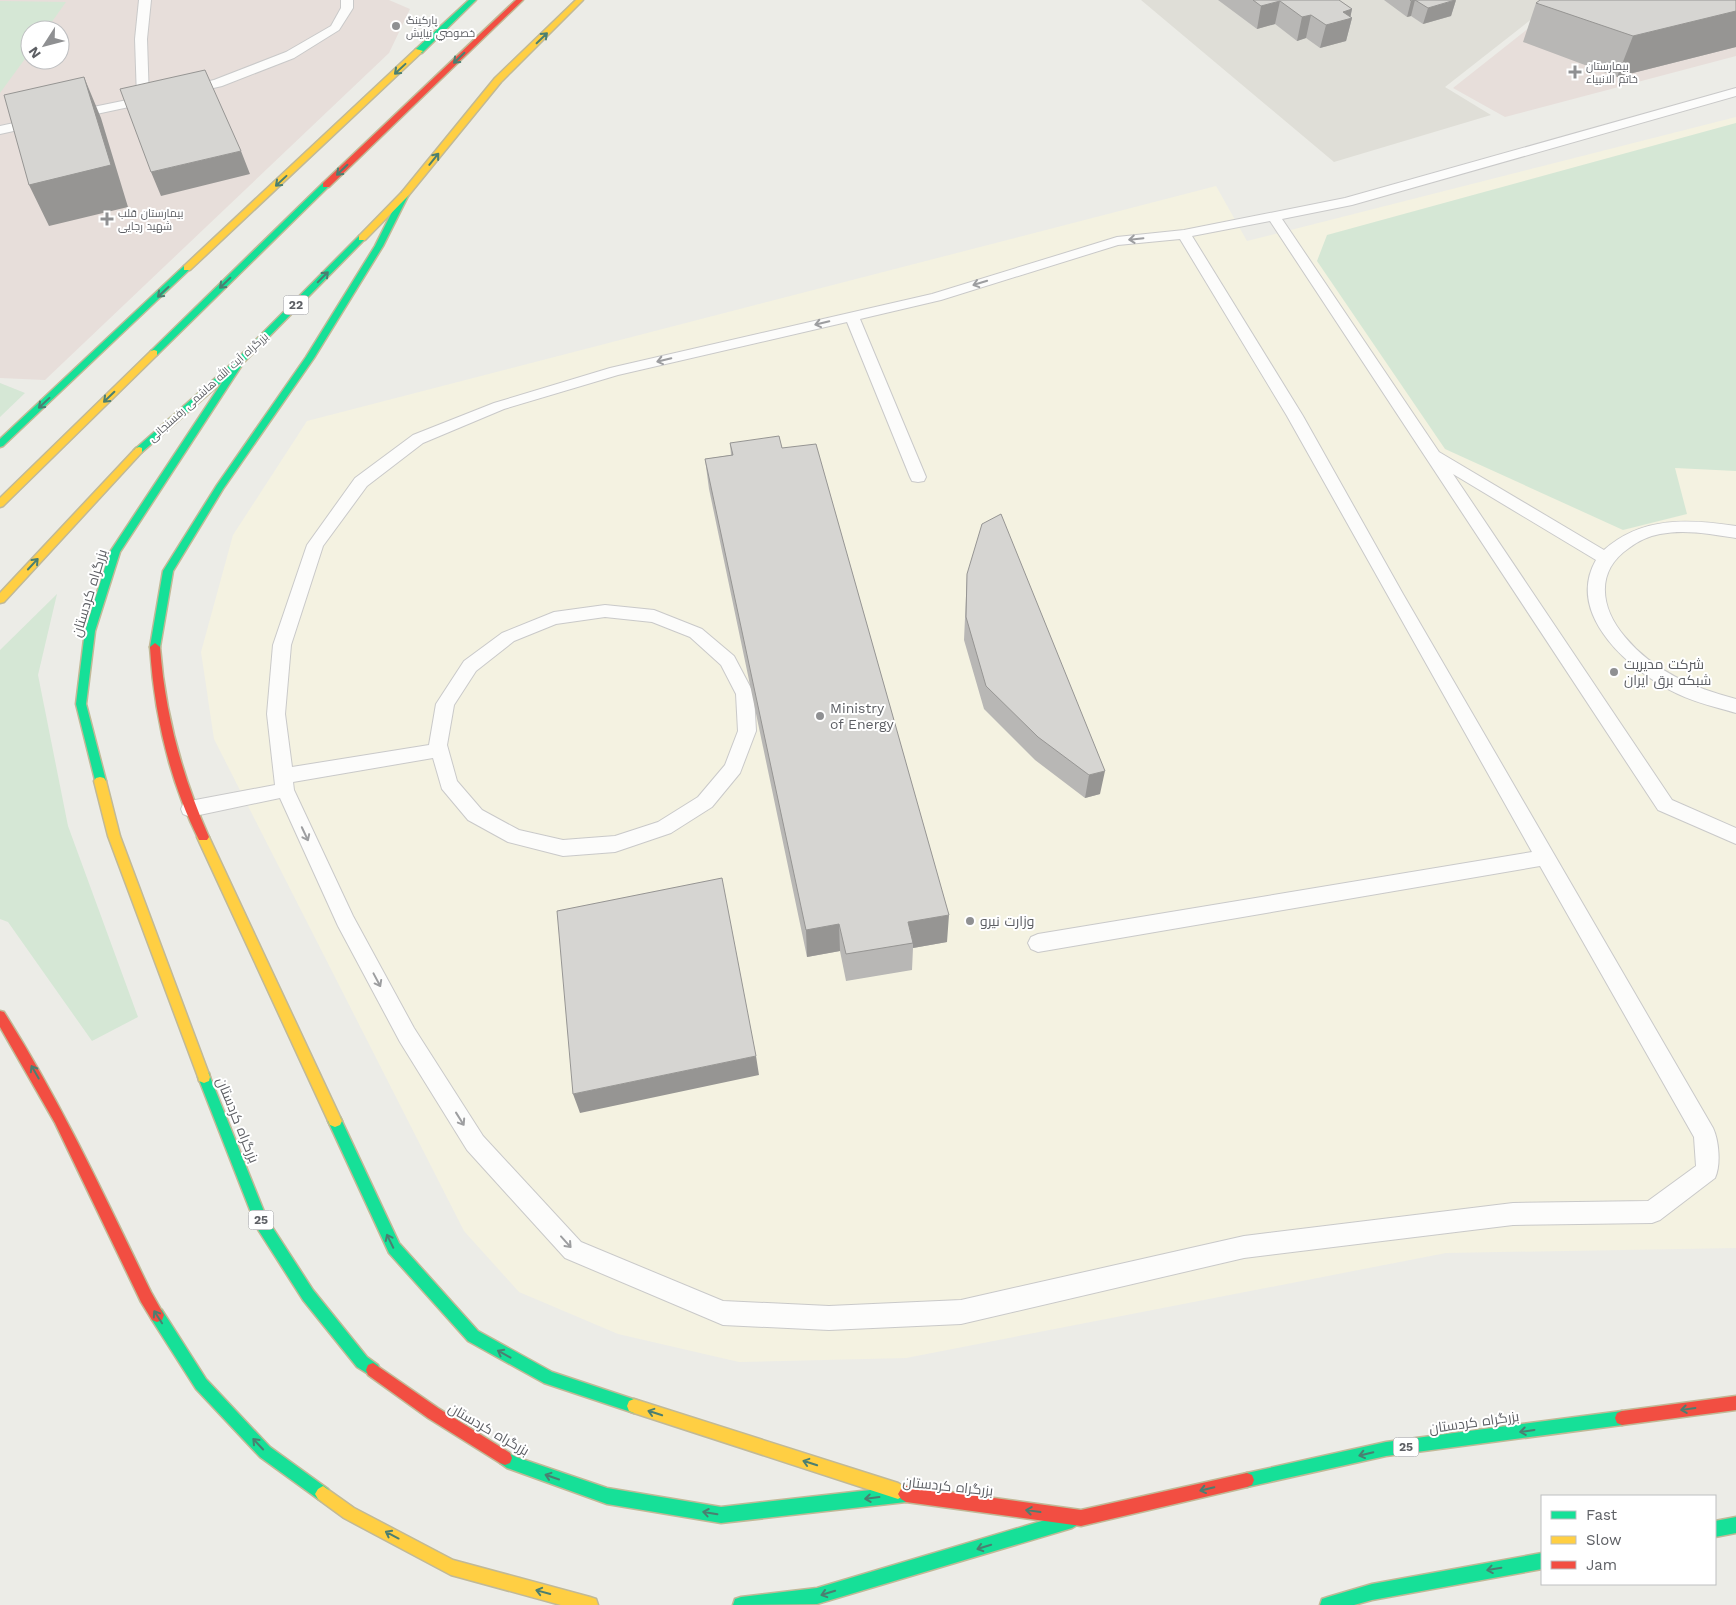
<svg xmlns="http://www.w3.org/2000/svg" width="1736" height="1605" font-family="'Work Sans',Cairo,sans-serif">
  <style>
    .commercial { fill: #f4f2e1 }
    .education { fill: #dfded7 }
    .medical { fill: #e7deda; fill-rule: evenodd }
    .green { fill: #d5e7d5 }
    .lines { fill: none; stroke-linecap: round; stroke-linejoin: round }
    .lane-casing { stroke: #c9c9c9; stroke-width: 2 }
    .fast-casing { stroke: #c1b997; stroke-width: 3 }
    .slow-casing { stroke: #c1b997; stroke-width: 3 }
    .jam-casing { stroke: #c1b997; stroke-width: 3 }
    .lane { fill: #fcfcfb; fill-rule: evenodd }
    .fast { fill: #16e098; fill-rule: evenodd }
    .slow { fill: #ffcf43; fill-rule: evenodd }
    .jam { fill: #f24e42; fill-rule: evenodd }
    .wall { fill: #b8b7b5 }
    .shaded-wall { fill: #969593 }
    .building { fill: #d6d5d2; stroke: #969593 }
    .oneway { stroke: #4b7f71 }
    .oneway2 { stroke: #9d9ea0 }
    .poi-dot { fill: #8f9092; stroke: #fff; stroke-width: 2 }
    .labels { text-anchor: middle; stroke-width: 4; stroke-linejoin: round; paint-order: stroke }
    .far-poi-label { font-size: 11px; fill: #5d5f64; stroke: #fff; text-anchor: start }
    .far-street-label { font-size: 11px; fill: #5d5f64; stroke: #fff }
    .shield { fill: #fff; stroke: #8e8f92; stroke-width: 1 }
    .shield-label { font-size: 12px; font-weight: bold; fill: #5d5f64 }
    .street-label { font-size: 14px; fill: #5d5f64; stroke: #fff }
    .poi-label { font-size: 14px; fill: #5d5f64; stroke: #fff; text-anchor: start }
  </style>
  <rect width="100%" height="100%" fill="#ecece7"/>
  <!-- commercial -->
  <path class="commercial" d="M 1736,117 L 1736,1248 L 1446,1253 L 906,1358 L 739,1362 L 618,1334 L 519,1292 L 464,1231 L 214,739 L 201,652 L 233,535 L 307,421 L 1216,186 L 1247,241 Z"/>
  <!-- education -->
  <path class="education" d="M 1141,0 L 1556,0 L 1445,87 L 1491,115 L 1334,162 Z"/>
  <!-- medical -->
  <path class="medical" d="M 0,0 L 389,0 L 410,9 L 389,53 L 45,380 L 0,378 ZM 30,30 L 60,30 L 60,60 L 30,60 Z
    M 1564,0 L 1736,0 L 1736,56 L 1505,117 L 1453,88 Z"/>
  <!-- green -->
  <path class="green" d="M 0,1 L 66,2 L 46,30 L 30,30 L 30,52 L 0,93 Z
    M 1736,123 L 1736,471 L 1675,468 L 1687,514 L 1623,530 L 1445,449 L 1317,261 L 1327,235 Z
    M 0,383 L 25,393 L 0,417 Z
    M 57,594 L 38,675 L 68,826 L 138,1017 L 92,1041 L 8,922 L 0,919 L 0,650 Z"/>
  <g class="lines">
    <!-- lane casing -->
    <g class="lane-casing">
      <path id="lane" d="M 139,0 L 151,0 L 147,39 L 149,100 L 143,104 L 73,119 L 69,118 L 67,115 L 69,112 L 137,98 L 135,39 Z
        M 341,0 L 353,0 L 353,8 L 339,30 L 294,58 L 222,86 L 188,94 L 182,90 L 184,87 L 214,80 L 286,52 L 331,26 L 341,8 Z
        M 1736,88 L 1736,96 L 1352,205 L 1282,219 L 1439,452 L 1604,550 C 1642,516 1689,519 1736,526 L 1736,538 C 1711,534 1685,529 1660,534 C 1649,536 1638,541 1629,548 C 1595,571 1600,608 1625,637 C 1653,671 1694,688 1736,699 L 1736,713 C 1716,707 1697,703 1678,694 C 1633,673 1564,616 1596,560 L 1453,474 L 1672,800 L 1736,828 L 1736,844 L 1658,810 L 1270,221 L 1192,236 L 1303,416 L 1403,594 L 1713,1128 C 1719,1141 1721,1165 1715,1178 L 1660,1220 L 1652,1223 L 1513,1225 L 1244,1258 L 961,1324 L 829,1330 L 723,1325 L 565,1258 L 467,1150 L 400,1042 L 338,926 L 280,798 L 190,817 L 183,814 L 181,809 L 183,804 L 190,801 L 275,785 L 267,714 L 273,645 L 307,545 L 355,478 L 413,435 L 494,403 L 610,368 L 932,294 L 1117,237 L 1184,230 L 1345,198 ZM 1180,239 L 1287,416 L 1532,852 L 1038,934 L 1031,937 L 1028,943 L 1031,949 L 1038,952 L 1540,866 L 1694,1137 L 1696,1166 L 1648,1201 L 1513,1203 L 1244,1236 L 961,1300 L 829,1306 L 723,1301 L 581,1242 L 483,1136 L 414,1028 L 353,916 L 294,790 L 293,782 L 433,758 L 442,789 L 468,820 L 508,842 L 563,856 L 615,852 L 671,833 L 712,807 L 740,773 L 756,731 L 754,694 L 734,656 L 702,629 L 654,610 L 605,605 L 554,612 L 502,633 L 464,661 L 436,704 L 429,745 L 292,767 L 285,714 L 291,645 L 323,546 L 367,486 L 423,443 L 504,409 L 618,375 L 847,322 L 910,477 L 912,481 L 918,482 L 924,481 L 926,477 L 860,319 L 941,300 L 1118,245 ZM 605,617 L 652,622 L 690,637 L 721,665 L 736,694 L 738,731 L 725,765 L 698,797 L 658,822 L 615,836 L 563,840 L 519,830 L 482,810 L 457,781 L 447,745 L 454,705 L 476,671 L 514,641 L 556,624 Z
        M 37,118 L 41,119 L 43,122 L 41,125 L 0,134 L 0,126 Z"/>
    </g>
    <!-- fast casing -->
    <g class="fast-casing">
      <path id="fast" d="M 469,0 L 476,0 L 422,53 L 416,53 L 416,49 Z
        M 323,183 L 330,185 L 157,355 L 151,355 L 151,351 Z
        M 402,192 L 409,194 L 383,246 L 314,358 L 223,489 L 173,571 L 160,647 L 155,651 L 151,650 L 150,647 L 163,571 L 217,485 L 306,357 L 375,246 Z
        M 359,236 L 366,238 L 244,362 L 120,552 L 95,631 L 86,704 L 106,781 L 104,784 L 96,784 L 76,704 L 85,631 L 110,552 L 223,381 L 142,452 L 139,453 L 134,450 L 238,358 Z
        M 184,266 L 190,266 L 191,268 L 3,446 L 0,447 L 0,439 Z
        M 204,1071 L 209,1073 L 210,1077 L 267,1219 L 313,1290 L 367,1357 L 378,1365 L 380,1370 L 378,1375 L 373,1377 L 357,1367 L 303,1300 L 257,1228 L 198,1077 L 199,1073 Z
        M 335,1115 L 340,1117 L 399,1243 L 478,1331 L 552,1372 L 639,1401 L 641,1406 L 639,1411 L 634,1413 L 544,1383 L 468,1341 L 389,1253 L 328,1121 L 330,1117 Z
        M 157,1308 L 162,1310 L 206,1379 L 270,1447 L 328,1489 L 331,1494 L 328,1499 L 323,1502 L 318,1499 L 260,1457 L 196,1389 L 152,1320 L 150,1315 L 152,1310 Z
        M 1622,1411 L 1627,1413 L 1629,1418 L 1627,1423 L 1622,1425 L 1386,1456 L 1247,1487 L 1242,1485 L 1240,1480 L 1242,1475 L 1247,1473 L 1386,1442 Z
        M 505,1451 L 516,1457 L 607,1488 L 721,1507 L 906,1486 L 911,1489 L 914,1494 L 911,1499 L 906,1502 L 721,1523 L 607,1504 L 507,1468 L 500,1463 L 498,1458 L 500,1453 Z
        M 1072,1512 L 1077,1515 L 1080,1520 L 1077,1525 L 1072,1528 L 817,1604 L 733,1605 L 735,1599 L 741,1597 L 817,1588 Z
        M 1736,1517 L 1736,1533 L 1715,1537 L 1715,1521 Z
        M 1542,1553 L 1542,1569 L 1372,1600 L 1354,1605 L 1320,1605 L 1322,1599 L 1328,1597 L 1372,1584 Z"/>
    </g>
    <!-- slow casing -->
    <g class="slow-casing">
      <path id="slow" d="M 576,0 L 583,0 L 501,82 L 408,196 L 365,240 L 359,240 L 359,236 L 402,192 L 495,78 Z
        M 416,49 L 423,51 L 190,270 L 184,270 L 184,266 Z
        M 154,350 L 157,351 L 157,355 L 3,506 L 0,507 L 0,498 L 151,351 Z
        M 139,447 L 142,448 L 142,452 L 4,602 L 0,603 L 0,593 L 136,448 Z
        M 100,777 L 104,778 L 106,781 L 120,836 L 210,1077 L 209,1081 L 204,1083 L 199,1081 L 198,1077 L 108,836 L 94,781 L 96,778 Z
        M 203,832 L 207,834 L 209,837 L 340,1117 L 342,1121 L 340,1125 L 335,1127 L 330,1125 L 197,837 L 199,834 Z
        M 634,1399 L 898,1483 L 903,1486 L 906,1491 L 903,1496 L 898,1499 L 634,1413 L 629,1411 L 627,1406 L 629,1401 Z
        M 323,1486 L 354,1508 L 453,1560 L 590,1597 L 596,1599 L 598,1605 L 561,1605 L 451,1575 L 344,1518 L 318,1499 L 315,1494 L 318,1489 Z"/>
    </g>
    <!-- jam casing -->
    <g class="jam-casing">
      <path id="jam" d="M 516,0 L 523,0 L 329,187 L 323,187 L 323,183 Z
        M 155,643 L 160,647 C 165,714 182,776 209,837 L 207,840 L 199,840 C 169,780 154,713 150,647 Z
        M 0,1011 L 4,1012 C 61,1102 105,1197 151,1292 L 164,1315 L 162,1320 L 157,1322 L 152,1320 L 141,1302 L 55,1123 L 0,1027 Z
        M 373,1363 L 438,1408 L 510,1453 L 512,1458 L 510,1463 L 505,1465 L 500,1463 L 428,1418 L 368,1375 L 366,1370 L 368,1365 Z
        M 1736,1396 L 1736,1410 L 1622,1425 L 1617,1423 L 1615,1418 L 1617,1413 L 1622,1411 Z
        M 1247,1473 L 1252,1475 L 1254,1480 L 1252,1485 L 1247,1487 L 1081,1526 L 906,1502 L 901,1499 L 898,1494 L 901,1489 L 906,1486 L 1081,1510 Z"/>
    </g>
    <!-- lane -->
    <use href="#lane" class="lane"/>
    <!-- fast -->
    <use href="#fast" class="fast"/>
    <!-- slow -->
    <use href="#slow" class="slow"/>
    <!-- jam -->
    <use href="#jam" class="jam"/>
  </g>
  <!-- wall -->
  <path class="wall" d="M 1218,0 L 1339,0 L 1352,9 L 1350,17 L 1352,18 L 1346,41 L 1320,48 L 1306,38 L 1297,41 L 1275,24 L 1257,29 Z
    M 1384,0 L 1456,0 L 1451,16 L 1423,24 L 1411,16 L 1407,17 Z
    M 1736,0 L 1736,47 L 1617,77 L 1523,42 L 1536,3 Z
    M 730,443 L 782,448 L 947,942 L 913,948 L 912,970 L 846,981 L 840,951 L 807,957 L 709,489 L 705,459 L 731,455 Z
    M 967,574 L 1100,794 L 1085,798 L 1035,760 L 984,709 L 964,640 Z"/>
  <!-- shaded-wall -->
  <path class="shaded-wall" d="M 1415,0 L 1411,16 L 1407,17 L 1411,1 Z
    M 1456,0 L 1451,16 L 1423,24 L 1428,8 Z
    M 1280,1 L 1275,24 L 1257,29 L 1261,6 Z
    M 1352,9 L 1350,19 L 1352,18 L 1346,41 L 1320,48 L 1326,25 L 1343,12 Z
    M 1736,11 L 1736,47 L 1617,77 L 1633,36 Z
    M 1311,15 L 1306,38 L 1297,41 L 1302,17 Z
    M 84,77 L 101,118 L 128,207 L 49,226 L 29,185 Z
    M 241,151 L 250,174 L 161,196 L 151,172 Z
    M 1105,771 L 1100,794 L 1085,798 L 1089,775 Z
    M 949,915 L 947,942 L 913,948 L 913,943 L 908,922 Z
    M 839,924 L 840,951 L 807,957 L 806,930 Z
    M 756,1056 L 759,1075 L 580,1113 L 573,1094 Z"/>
  <!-- building -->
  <path class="building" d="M 1253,0 L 1339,0 L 1352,9 L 1343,12 L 1352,18 L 1326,25 L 1311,15 L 1302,17 L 1280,1 L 1261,6 Z
    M 1410,0 L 1455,0 L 1428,8 L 1415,0 L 1411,1 Z
    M 1540,0 L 1736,0 L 1736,11 L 1633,36 L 1536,3 Z
    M 205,70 L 241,151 L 151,172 L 120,89 Z
    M 84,77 L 111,165 L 29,185 L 4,95 Z
    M 779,436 L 782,448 L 816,444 L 949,915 L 908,922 L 913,943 L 846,954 L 839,924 L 806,930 L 705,459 L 733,455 L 730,443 Z
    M 1001,514 L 1105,771 L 1089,775 L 1038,737 L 986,686 L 966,617 L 967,574 L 982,524 Z
    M 722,878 L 756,1056 L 573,1094 L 557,911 Z"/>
  <!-- one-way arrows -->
  <defs><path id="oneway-shaft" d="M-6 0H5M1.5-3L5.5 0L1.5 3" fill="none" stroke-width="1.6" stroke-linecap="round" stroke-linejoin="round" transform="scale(1.25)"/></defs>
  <g class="oneway">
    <use href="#oneway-shaft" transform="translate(542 38) rotate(-44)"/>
    <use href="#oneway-shaft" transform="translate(459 58) rotate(136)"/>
    <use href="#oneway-shaft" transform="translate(400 69) rotate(137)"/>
    <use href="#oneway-shaft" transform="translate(434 159) rotate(-51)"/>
    <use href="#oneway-shaft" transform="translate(342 170) rotate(136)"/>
    <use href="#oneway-shaft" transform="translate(281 181) rotate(137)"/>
    <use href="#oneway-shaft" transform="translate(323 277) rotate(-45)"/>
    <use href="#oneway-shaft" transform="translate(225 283) rotate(136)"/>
    <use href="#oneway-shaft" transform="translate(163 292) rotate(137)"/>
    <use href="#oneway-shaft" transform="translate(109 397) rotate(136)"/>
    <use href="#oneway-shaft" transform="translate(44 403) rotate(137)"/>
    <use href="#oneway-shaft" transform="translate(33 564) rotate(-47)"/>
    <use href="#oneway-shaft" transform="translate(35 1072) rotate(-120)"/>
    <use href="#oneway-shaft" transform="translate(390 1241) rotate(-116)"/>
    <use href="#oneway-shaft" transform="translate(158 1317) rotate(-123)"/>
    <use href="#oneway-shaft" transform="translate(504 1354) rotate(-151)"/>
    <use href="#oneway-shaft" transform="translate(1688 1409) rotate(172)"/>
    <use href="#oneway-shaft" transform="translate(655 1413) rotate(-162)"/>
    <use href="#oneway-shaft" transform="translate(1527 1431) rotate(172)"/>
    <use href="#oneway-shaft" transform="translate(258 1444) rotate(-133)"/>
    <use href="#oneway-shaft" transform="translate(1366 1454) rotate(167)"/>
    <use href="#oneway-shaft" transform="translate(810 1463) rotate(-162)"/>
    <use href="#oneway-shaft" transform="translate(552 1477) rotate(-161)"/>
    <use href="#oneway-shaft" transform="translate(1207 1489) rotate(167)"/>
    <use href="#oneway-shaft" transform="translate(872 1498) rotate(173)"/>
    <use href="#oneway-shaft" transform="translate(1033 1511) rotate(-172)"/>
    <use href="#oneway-shaft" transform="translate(710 1513) rotate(-171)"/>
    <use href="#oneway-shaft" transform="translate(392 1535) rotate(-152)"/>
    <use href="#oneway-shaft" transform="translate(984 1547) rotate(163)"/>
    <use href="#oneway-shaft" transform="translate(1494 1569) rotate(170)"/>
    <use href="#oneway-shaft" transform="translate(543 1592) rotate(-165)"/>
    <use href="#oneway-shaft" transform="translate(828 1593) rotate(163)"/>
  </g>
  <g class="oneway2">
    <use href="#oneway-shaft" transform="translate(1136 239) rotate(174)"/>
    <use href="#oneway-shaft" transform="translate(980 283) rotate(163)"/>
    <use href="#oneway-shaft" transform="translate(822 323) rotate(167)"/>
    <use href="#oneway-shaft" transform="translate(664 360) rotate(167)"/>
    <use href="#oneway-shaft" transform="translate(305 834) rotate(65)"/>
    <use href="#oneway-shaft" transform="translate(377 980) rotate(62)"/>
    <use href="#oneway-shaft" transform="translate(460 1119) rotate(58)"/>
    <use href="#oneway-shaft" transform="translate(566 1242) rotate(48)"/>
  </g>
  <!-- markers -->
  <g class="poi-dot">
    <circle cx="396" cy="26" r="5"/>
    <path d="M1572.5 64.5h5v5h5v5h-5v5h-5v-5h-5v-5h5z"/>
    <path d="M104.5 211.5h5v5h5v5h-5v5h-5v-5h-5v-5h5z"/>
    <circle cx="1614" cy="672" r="5"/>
    <circle cx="820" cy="716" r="5"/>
    <circle cx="970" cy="921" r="5"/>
  </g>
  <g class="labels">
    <!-- far-poi labels -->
    <g class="far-poi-label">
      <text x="406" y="24">پاركينگ<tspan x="406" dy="13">خصوصي نيايش</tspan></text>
      <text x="1586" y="70">بیمارستان<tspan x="1586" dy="13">خاتم الانبیاء</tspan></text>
      <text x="118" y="217">بیمارستان قلب<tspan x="118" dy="13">شهید رجایی</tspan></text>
    </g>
    <!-- far-street labels -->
    <g class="far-street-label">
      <text transform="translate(208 387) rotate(-42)" y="4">بزرگراه آیت الله هاشمی رفسنجانی</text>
    </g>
    <!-- shield labels -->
    <g class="shield">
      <rect x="283.5" y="295.5" width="25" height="19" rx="4"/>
      <rect x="248.5" y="1210.5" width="25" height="19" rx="4"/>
      <rect x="1393.5" y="1437.5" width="25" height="19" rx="4"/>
    </g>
    <g class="shield-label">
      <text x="296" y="309">22</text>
      <text x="261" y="1224">25</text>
      <text x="1406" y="1451">25</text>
    </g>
    <!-- street labels -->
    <g class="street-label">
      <text transform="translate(89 593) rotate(-73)" y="5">بزرگراه کردستان</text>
      <text transform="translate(238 1120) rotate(68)" y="5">بزرگراه کردستان</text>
      <text transform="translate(1474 1422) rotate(-8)" y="5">بزرگراه کردستان</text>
      <text transform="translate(489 1429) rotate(30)" y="5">بزرگراه کردستان</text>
      <text transform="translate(948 1486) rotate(6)" y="5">بزرگراه کردستان</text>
    </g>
    <!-- poi labels -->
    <g class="poi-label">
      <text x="1624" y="669">شرکت مدیریت<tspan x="1624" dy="16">شبکه برق ایران</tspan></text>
      <text x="830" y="713">Ministry<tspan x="830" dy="16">of Energy</tspan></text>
      <text x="980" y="926">وزارت نیرو</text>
    </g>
  </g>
  <!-- legend -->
  <rect x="1541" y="1495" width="175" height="90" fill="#ffffff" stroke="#bebfc1"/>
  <rect x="1551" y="1511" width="25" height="8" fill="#16e098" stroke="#bebfc1"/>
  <text x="1586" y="1520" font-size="15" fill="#5d5f64">Fast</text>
  <rect x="1551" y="1536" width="25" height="8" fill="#ffcf43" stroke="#bebfc1"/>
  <text x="1586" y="1545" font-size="15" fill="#5d5f64">Slow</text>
  <rect x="1551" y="1561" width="25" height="8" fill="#f24e42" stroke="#bebfc1"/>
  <text x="1586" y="1570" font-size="15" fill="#5d5f64">Jam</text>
  <!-- north arrow -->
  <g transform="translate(45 45) rotate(234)"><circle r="24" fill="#ffffff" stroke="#bebfc1"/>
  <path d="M0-4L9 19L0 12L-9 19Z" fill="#8f9092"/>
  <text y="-8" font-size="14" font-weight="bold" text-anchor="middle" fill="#5d5f64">N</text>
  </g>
</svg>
